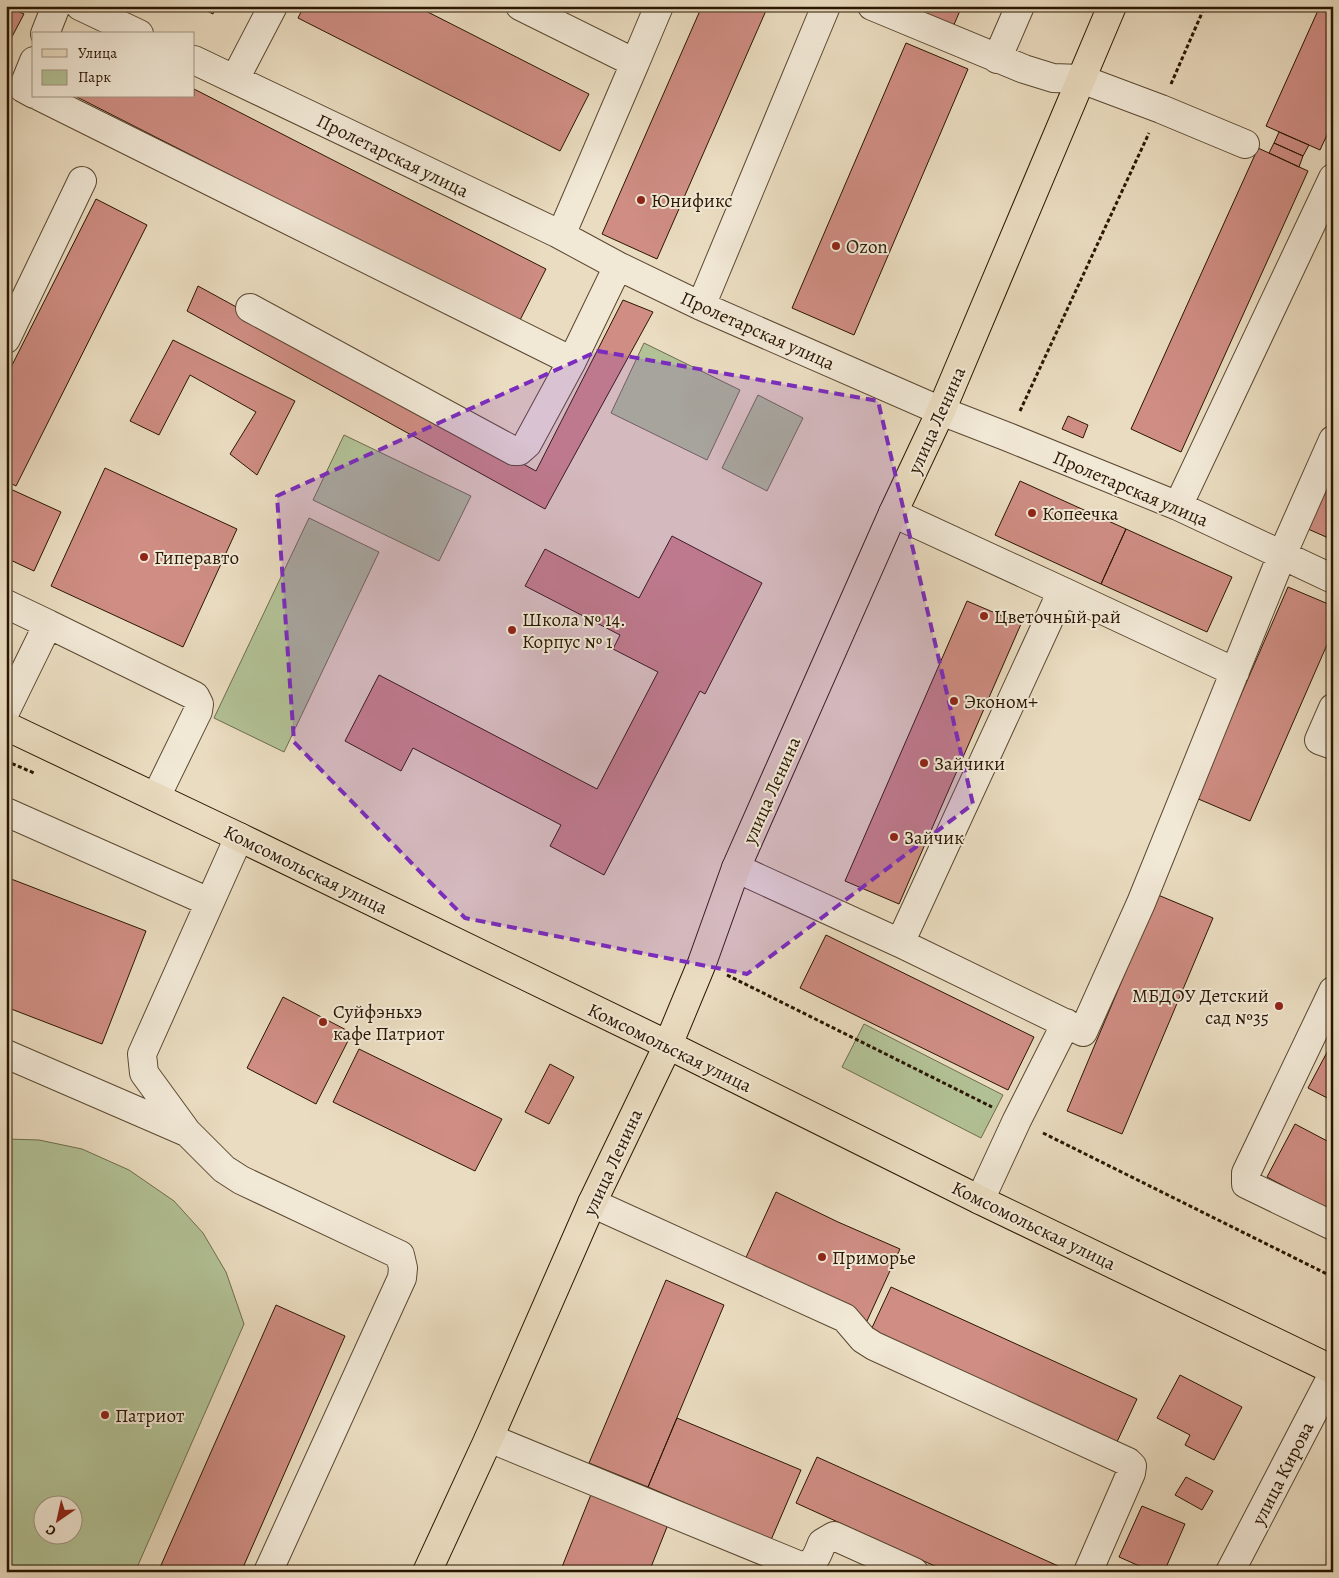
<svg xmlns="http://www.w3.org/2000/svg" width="1339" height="1578" font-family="Alegreya,serif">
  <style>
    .green { fill: #b2c296; stroke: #6e6c4c; fill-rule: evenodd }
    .building { fill: #cf8d83; stroke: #2a1601 }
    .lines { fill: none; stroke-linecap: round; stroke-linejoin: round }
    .minor-casing { stroke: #5a4831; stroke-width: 30 }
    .major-casing { stroke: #2a1601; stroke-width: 30 }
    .path { stroke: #2a1601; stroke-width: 3; stroke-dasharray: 4 2.5; stroke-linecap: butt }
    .minor { stroke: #f1e8d6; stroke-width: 28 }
    .major { stroke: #eadcc0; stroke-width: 28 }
    .marked { fill: #7b2cbf; fill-opacity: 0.2; stroke: #7b2cbf; stroke-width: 4; stroke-dasharray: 10 6; stroke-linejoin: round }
    .poi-dot { fill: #8f2418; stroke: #f1e8d6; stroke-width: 2 }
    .labels { text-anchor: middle; stroke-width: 4; stroke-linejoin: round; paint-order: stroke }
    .street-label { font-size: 19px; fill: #2a1601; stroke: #f1e8d6 }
    .poi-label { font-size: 19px; fill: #2a1601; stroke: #f1e8d6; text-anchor: start }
  </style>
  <rect width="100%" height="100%" fill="#eadcc0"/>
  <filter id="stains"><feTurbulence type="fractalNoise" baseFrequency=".004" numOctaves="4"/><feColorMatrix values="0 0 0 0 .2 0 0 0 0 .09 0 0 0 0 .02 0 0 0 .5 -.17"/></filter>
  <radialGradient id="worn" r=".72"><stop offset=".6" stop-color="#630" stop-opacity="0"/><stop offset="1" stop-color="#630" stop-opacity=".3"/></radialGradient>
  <!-- green -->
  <path class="green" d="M 644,343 L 740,390 L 707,460 L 611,413 Z
    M 758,395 L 803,418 L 767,491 L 722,468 Z
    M 344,435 L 471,496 L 439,561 L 313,500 Z
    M 309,518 L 379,552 L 284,752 L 214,718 Z
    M 864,1024 L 1003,1095 L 981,1138 L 842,1067 Z
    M 6,1139 L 39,1140 L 82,1149 L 129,1170 L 174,1201 L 203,1233 L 226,1272 L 244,1324 L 135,1572 L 6,1572 ZM 42,1506 L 72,1506 L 72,1536 L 42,1536 Z"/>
  <!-- building -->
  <path class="building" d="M 6,6 L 24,14 L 6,48 Z
    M 197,6 L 216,6 L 213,14 Z
    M 304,6 L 416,6 L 589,94 L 560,151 L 298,18 Z
    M 702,6 L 768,6 L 657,259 L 602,234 Z
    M 906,6 L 962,6 L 953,27 Z
    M 1320,6 L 1333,6 L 1333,122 L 1320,150 L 1266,126 Z
    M 906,43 L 968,69 L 854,335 L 792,308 Z
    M 194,89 L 546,269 L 519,322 L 75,96 L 194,96 Z
    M 1279,132 L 1309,145 L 1303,156 L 1274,143 Z
    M 1274,143 L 1303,156 L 1299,167 L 1269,153 Z
    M 1258,148 L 1308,171 L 1181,452 L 1131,429 Z
    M 96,199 L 147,225 L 16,486 L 6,481 L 6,377 Z
    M 198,286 L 536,471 L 623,300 L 653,312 L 545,509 L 187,311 Z
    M 173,340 L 295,401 L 257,475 L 230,454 L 256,412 L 190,375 L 159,435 L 130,421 Z
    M 1068,416 L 1088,425 L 1083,438 L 1062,429 Z
    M 105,468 L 237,529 L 183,647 L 51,586 Z
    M 1333,472 L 1333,540 L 1308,529 Z
    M 1020,481 L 1126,529 L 1101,584 L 995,535 Z
    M 6,487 L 61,512 L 34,571 L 6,558 Z
    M 1126,529 L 1232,577 L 1207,632 L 1101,584 Z
    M 672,536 L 762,583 L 705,694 L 700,691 L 604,875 L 550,846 L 561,825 L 413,748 L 401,771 L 345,741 L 379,675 L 597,789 L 658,672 L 613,649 L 620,635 L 525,586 L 545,549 L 639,598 Z
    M 1288,587 L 1333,606 L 1333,631 L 1250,821 L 1196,798 Z
    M 967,601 L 1021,624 L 899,904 L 845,881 Z
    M 6,877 L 146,931 L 102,1044 L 6,1007 Z
    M 1158,895 L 1213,918 L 1122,1134 L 1067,1111 Z
    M 826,935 L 1034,1037 L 1008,1090 L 800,988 Z
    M 283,997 L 352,1033 L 316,1104 L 247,1068 Z
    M 1333,1041 L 1333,1101 L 1308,1088 Z
    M 359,1049 L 502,1119 L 475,1171 L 333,1102 Z
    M 550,1064 L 574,1077 L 549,1124 L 525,1112 Z
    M 1295,1124 L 1331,1143 L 1333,1140 L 1333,1212 L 1267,1177 Z
    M 776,1192 L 838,1222 L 900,1249 L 867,1321 L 743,1264 Z
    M 666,1280 L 724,1305 L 648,1487 L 589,1463 Z
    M 891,1287 L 1137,1399 L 1116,1444 L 870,1332 Z
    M 276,1305 L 345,1336 L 241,1572 L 158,1572 Z
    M 1180,1375 L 1242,1407 L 1214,1460 L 1185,1445 L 1190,1435 L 1157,1418 Z
    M 677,1418 L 801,1470 L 771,1540 L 648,1487 Z
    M 817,1457 L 1067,1570 L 1066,1572 L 948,1572 L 796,1503 Z
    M 1186,1477 L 1213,1491 L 1202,1510 L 1175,1495 Z
    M 592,1492 L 669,1522 L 649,1572 L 560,1572 Z
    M 1142,1506 L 1185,1524 L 1164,1572 L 1153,1572 L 1119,1557 Z"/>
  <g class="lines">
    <!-- minor casing -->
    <g class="minor-casing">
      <path id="minor" d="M 80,6 L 139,34
        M 520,6 L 635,63 L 561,235
        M 872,6 L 1024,69 L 1053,78 L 1081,79 L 1161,109 L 1245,144
        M 45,34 L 56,6
        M 997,59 L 1020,6
        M 194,60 L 557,233 L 618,266 L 701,306 L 941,411 L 1008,437 L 1178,506 L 1333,579
        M 34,61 L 23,88 L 34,94
        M 635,63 L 659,6
        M 235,79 L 273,6
        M 39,96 L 572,361
        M 701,306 L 826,6
        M 250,308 L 514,451 L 519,451 L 527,444 L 572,361 L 618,266
        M 6,339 L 82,181
        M 1178,506 L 1333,178
        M 893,513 L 1062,591
        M 6,604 L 48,624
        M 1235,672 L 1062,591 L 900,943 L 1083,1032 L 1141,903 L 1282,555 L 1333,440
        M 1333,708 L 1319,740 L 1333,745
        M 6,710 L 48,624 L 195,696 L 199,704 L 198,711 L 156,797
        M 6,812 L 209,902
        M 239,837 L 142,1054 L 144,1073 L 187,1132 L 224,1169 L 241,1180 L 400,1255 L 403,1268 L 402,1278 L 268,1572
        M 736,868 L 900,943
        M 1333,991 L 1246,1173 L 1246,1184 L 1333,1226
        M 6,1054 L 186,1132
        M 980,1200 L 1017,1120 L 1066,1023
        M 592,1203 L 845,1318 L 863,1339 L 874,1346 L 1128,1462 L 1132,1466 L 1131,1473 L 1088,1572
        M 489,1438 L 803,1567 C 815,1564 818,1553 822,1543 L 834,1536 L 914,1572
        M 1230,1572 L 1333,1374"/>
    </g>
    <!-- major casing -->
    <g class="major-casing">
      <path id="major" d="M 6,726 L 239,837 L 668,1045 L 980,1200 L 1333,1370
        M 427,1572 L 489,1438 L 592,1203 L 668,1045 L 702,963 L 736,868 L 893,513 L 941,411 L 1112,6"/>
    </g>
    <!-- path -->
    <path class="path" d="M 1171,84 L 1205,6
      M 1020,411 L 1149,133
      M 6,761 L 34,773
      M 727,975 L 992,1107
      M 1043,1133 L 1333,1277"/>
    <!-- minor -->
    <use href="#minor" class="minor"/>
    <!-- major -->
    <use href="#major" class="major"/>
  </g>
  <!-- marked area -->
  <path class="marked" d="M 598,351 L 878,401 L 973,804 L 747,974 L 465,918 L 294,742 L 277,496 Z"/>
  <!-- markers -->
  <g class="poi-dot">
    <circle cx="641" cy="200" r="5"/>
    <circle cx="836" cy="246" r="5"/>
    <circle cx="1032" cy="513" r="5"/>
    <circle cx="144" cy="557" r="5"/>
    <circle cx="984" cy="616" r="5"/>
    <circle cx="512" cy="630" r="5"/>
    <circle cx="954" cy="701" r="5"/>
    <circle cx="924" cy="763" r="5"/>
    <circle cx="894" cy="837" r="5"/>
    <circle cx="1279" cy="1006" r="5"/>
    <circle cx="323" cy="1022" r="5"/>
    <circle cx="822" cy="1257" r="5"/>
    <circle cx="105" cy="1415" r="5"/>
  </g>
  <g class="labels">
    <!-- street labels -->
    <g class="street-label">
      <text transform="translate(393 155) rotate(26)" y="7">Пролетарская улица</text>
      <text transform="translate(758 330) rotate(24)" y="7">Пролетарская улица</text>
      <text transform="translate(936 420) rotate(-66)" y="7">улица Ленина</text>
      <text transform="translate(1131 488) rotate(23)" y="7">Пролетарская улица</text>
      <text transform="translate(771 790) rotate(-66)" y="7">улица Ленина</text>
      <text transform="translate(306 869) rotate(26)" y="7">Комсомольская улица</text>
      <text transform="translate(670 1047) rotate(26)" y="7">Комсомольская улица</text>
      <text transform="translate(612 1162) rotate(-65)" y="7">улица Ленина</text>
      <text transform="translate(1034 1225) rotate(26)" y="7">Комсомольская улица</text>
      <text transform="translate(1282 1473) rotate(-63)" y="7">улица Кирова</text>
    </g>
    <!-- poi labels -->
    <g class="poi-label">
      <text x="651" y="207">Юнификс</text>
      <text x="846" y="253">Ozon</text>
      <text x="1042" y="520">Копеечка</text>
      <text x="154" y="564">Гиперавто</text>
      <text x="994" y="623">Цветочный рай</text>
      <text x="522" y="626">Школа № 14.<tspan x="522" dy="22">Корпус № 1</tspan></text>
      <text x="964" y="708">Эконом+</text>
      <text x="934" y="770">Зайчики</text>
      <text x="904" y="844">Зайчик</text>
      <text x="1269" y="1002" text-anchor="end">МБДОУ Детский<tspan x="1269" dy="22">сад №35</tspan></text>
      <text x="333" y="1018">Суйфэньхэ<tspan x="333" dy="22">кафе Патриот</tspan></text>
      <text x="832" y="1264">Приморье</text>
      <text x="115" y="1422">Патриот</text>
    </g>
  </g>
  <!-- margin -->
  <rect width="1339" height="1578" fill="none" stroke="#eadcc0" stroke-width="25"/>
  <rect x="8" y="8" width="1324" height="1563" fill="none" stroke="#2a1601" stroke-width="2.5"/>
  <rect x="12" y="12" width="1314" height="1553" fill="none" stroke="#2a1601"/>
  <!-- legend -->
  <rect x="32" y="32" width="162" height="65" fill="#f1e8d6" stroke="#a19481"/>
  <rect x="42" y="49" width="25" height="8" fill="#eadcc0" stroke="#a19481"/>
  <text x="78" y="58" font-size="15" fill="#2a1601">Улица</text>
  <rect x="42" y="70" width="25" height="15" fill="#b2c296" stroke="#a19481"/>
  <text x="78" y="82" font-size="15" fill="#2a1601">Парк</text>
  <!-- north arrow -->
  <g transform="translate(58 1520) rotate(214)"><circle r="24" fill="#f1e8d6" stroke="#a19481"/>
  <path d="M0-4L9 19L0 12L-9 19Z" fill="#8f2418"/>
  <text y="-8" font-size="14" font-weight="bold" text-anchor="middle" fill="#2a1601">С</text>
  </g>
  <rect width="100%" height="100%" filter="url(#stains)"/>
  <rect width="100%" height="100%" fill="url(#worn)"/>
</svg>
